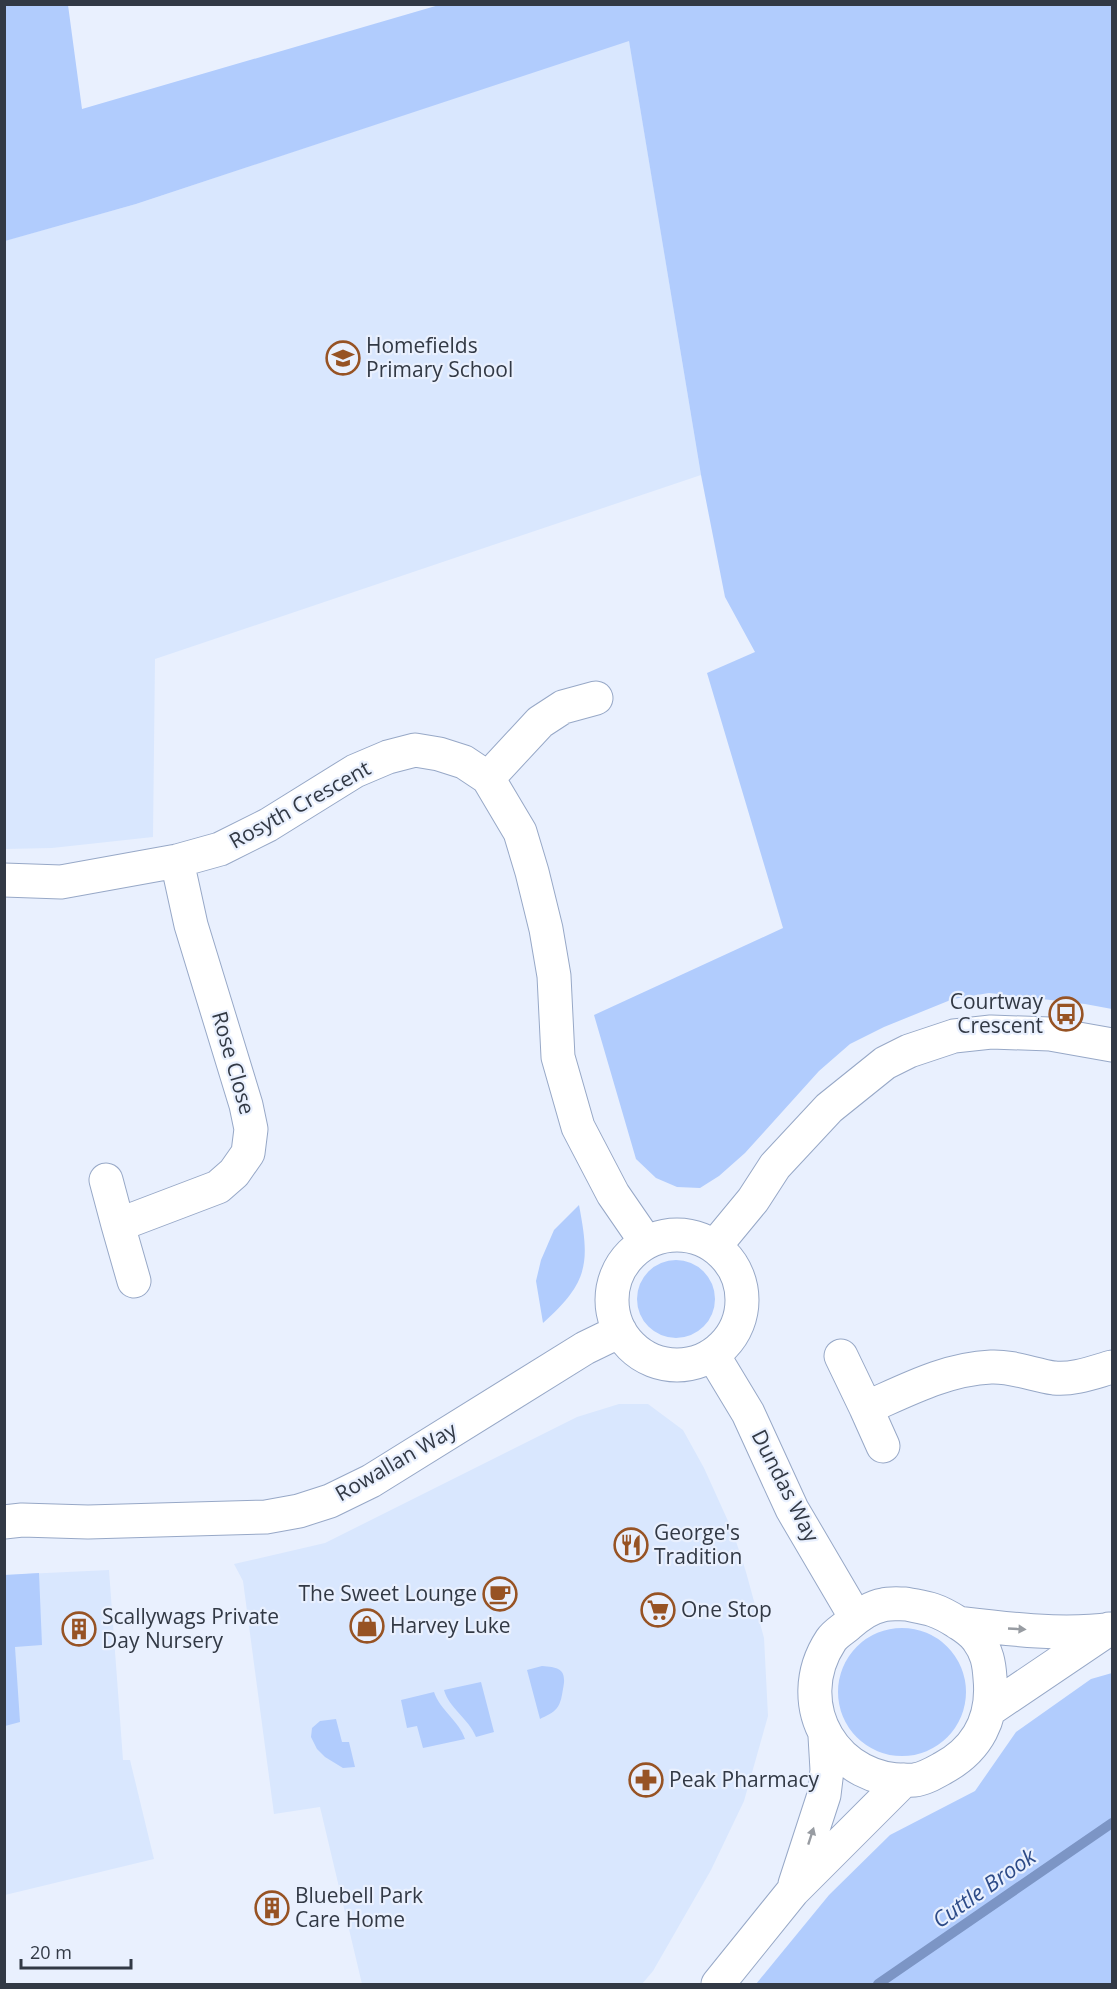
<svg xmlns="http://www.w3.org/2000/svg" width="1117" height="1989" font-family="'Open Sans',sans-serif">
  <style>
    .built { fill: #d9e7fe }
    .green { fill: #b1ccfd }
    .lines { fill: none; stroke-linecap: round; stroke-linejoin: round }
    .stream { stroke: #7c95c5; stroke-width: 10 }
    .street-casing { stroke: #97a8c7; stroke-width: 35 }
    .secondary-casing { stroke: #97a8c7; stroke-width: 35 }
    .street { stroke: #fff; stroke-width: 33 }
    .secondary { stroke: #fff; stroke-width: 33 }
    .oneway { fill: #989ca2 }
    .labels { text-anchor: middle; stroke-width: 4.5; stroke-linejoin: round; paint-order: stroke }
    .poi-label { font-size: 21px; fill: #323945; stroke: #e9f0fe; text-anchor: start }
    .street-label { font-size: 21px; fill: #323945; stroke: #e9f0fe }
    .water-label { font-size: 22px; font-style: italic; fill: #2d4b88; stroke: #e9f0fe }
  </style>
  <rect width="100%" height="100%" fill="#e9f0fe"/>
  <!-- built -->
  <path class="built" d="M 629,40 L 701,475 L 155,659 L 153,837 L 52,848 L 5,849 L 4,241 L 136,204 Z
    M 619,1404 L 648,1404 L 683,1430 L 704,1468 L 733,1532 L 746,1572 L 764,1638 L 768,1716 L 744,1801 L 711,1870 L 653,1971 L 642,1984 L 362,1984 L 320,1807 L 274,1814 L 243,1581 L 234,1564 L 325,1543 L 577,1417 Z
    M 109,1570 L 123,1760 L 130,1760 L 154,1859 L 5,1895 L 4,1575 Z"/>
  <!-- green -->
  <path class="green" d="M 5,4 L 68,5 L 82,109 L 439,5 L 1112,5 L 1112,1009 L 1085,1004 L 989,993 L 953,999 L 884,1027 L 850,1044 L 819,1071 L 745,1153 L 719,1176 L 700,1188 L 677,1187 L 656,1178 L 636,1159 L 594,1015 L 783,928 L 707,673 L 755,652 L 725,597 L 701,475 L 629,41 L 136,204 L 5,241 Z
    M 579,1205 C 590,1263 589,1282 543,1323 L 536,1281 L 541,1260 L 554,1230 Z
    M637 1299a39 39 0 1 1 78 0a39 39 0 1 1-78 0Z
    M 39,1573 L 42,1645 L 15,1647 L 20,1722 L 5,1726 L 5,1575 Z
    M838 1692a64 64 0 1 1 128 0a64 64 0 1 1-128 0Z
    M 542,1666 C 560,1667 567,1670 563,1689 C 562,1695 561,1703 557,1708 C 553,1713 546,1716 540,1719 L 527,1670 Z
    M 1112,1673 L 1112,1984 L 756,1984 L 829,1895 L 890,1835 L 975,1791 L 1016,1732 L 1091,1679 Z
    M 481,1682 L 494,1732 L 476,1737 C 469,1719 449,1708 444,1690 Z
    M 434,1692 C 440,1710 459,1721 465,1739 L 423,1748 L 417,1726 L 407,1728 L 401,1700 Z
    M 336,1719 L 342,1742 L 349,1742 L 355,1767 L 343,1768 L 325,1757 L 317,1749 L 311,1737 L 312,1728 L 320,1721 Z"/>
  <g class="lines">
    <!-- stream -->
    <path class="stream" d="M 878,1984 L 1112,1823"/>
    <!-- street casing -->
    <g class="street-casing">
      <path id="street" d="M 488,778 L 540,722 L 563,707 L 596,698
        M 4,880 L 61,882 L 177,861 L 220,849 L 268,825 L 355,771 L 388,757 L 415,750 L 439,754 L 464,762 L 488,778 L 520,832 L 532,872 L 546,929 L 554,976 L 558,1057 L 578,1127 L 613,1194 L 646,1242
        M 106,1180 L 118,1225
        M 134,1281 L 118,1225 L 218,1187 L 234,1173 L 248,1153 L 251,1129 L 246,1105 L 191,925 L 177,861
        M 841,1356 L 866,1408 C 907,1390 946,1369 991,1367 C 1012,1366 1034,1375 1054,1378 C 1074,1380 1094,1372 1112,1367
        M 866,1408 L 883,1446"/>
    </g>
    <!-- secondary casing -->
    <g class="secondary-casing">
      <path id="secondary" d="M612 1300a65 65 0 1 1 130 0a65 65 0 1 1-130 0Z
        M 715,1246 L 753,1200 L 775,1166 L 829,1108 L 885,1063 L 909,1051 L 954,1036 L 991,1032 L 1050,1034 L 1112,1045
        M 713,1355 L 748,1413 L 792,1509 L 856,1618
        M 4,1522 L 22,1520 L 88,1522 L 266,1517 L 299,1511 L 330,1501 L 371,1481 L 585,1348 L 620,1331
        M 906,1604 C 915,1606 924,1607 933,1610 C 945,1614 971,1629 978,1640 C 987,1652 989,1663 990,1678 C 994,1718 978,1749 943,1768 C 934,1773 924,1779 914,1780 C 836,1786 788,1705 831,1640 C 835,1634 842,1630 848,1625 C 857,1617 871,1607 883,1605 C 890,1603 899,1604 906,1604 Z
        M 958,1623 C 1008,1629 1063,1636 1112,1629
        M 989,1710 L 1109,1629
        M 795,1884 L 824,1795 L 827,1770 L 825,1736
        M 718,1984 L 793,1891 L 904,1780"/>
    </g>
    <!-- street -->
    <use href="#street" class="street"/>
    <!-- secondary -->
    <use href="#secondary" class="secondary"/>
  </g>
  <!-- one-way arrows -->
  <defs><path id="oneway-solid" d="M-6-.8H1V-3.2L6.5 0L1 3.2V.8H-6Z" transform="scale(1.5)"/></defs>
  <g class="oneway">
    <use href="#oneway-solid" transform="translate(1017 1629) rotate(3)"/>
    <use href="#oneway-solid" transform="translate(811 1836) rotate(-72)"/>
  </g>
  <!-- icons -->
  <defs>
    <g id="school-ring" transform="scale(1.725)"><circle r="9.5" fill="#e9f0fe" stroke="#975324" stroke-width="1.5"/><path d="M0-5L7-2L0 1L-7-2ZM-4 1L0 2.5L4 1V4Q0 6-4 4Z" fill="#975324"/></g>
    <g id="bus-ring" transform="scale(1.725)"><circle r="9.5" fill="#e9f0fe" stroke="#975324" stroke-width="1.5"/><path d="M-5-6H5V4H4V6H2V4H-2V6H-4V4H-5ZM-3.5-4V0h7V-4ZM-3.5 1.2v1.5H-2V1.2ZM2 1.2v1.5H3.5V1.2Z" fill="#975324"/></g>
    <g id="restaurant-ring" transform="scale(1.725)"><circle r="9.5" fill="#e9f0fe" stroke="#975324" stroke-width="1.5"/><path d="M-5-6h1v4h1v-4h1v4h1v-4h1v5L-1.5 .5V6h-2V.5L-5-1ZM5-6V6H3V1.5H1.5Q1.5-4 5-6Z" fill="#975324"/></g>
    <g id="cafe-ring" transform="scale(1.725)"><circle r="9.5" fill="#e9f0fe" stroke="#975324" stroke-width="1.5"/><path d="M-5.5-4.5H6V0H3Q3 3.5 0 3.5H-2.5Q-5.5 3.5-5.5 0ZM3-3.2v2h1.7v-2ZM-6 4.5H4V6H-6Z" fill="#975324"/></g>
    <g id="supermarket-ring" transform="scale(1.725)"><circle r="9.5" fill="#e9f0fe" stroke="#975324" stroke-width="1.5"/><path d="M-6-5.5h2.5l.6 2H6L4.5 2H-2.5L-4.4-4H-6ZM-1.5 3.2a1.3 1.3 0 1 0 .1 0ZM3 3.2a1.3 1.3 0 1 0 .1 0Z" fill="#975324"/></g>
    <g id="shop-ring" transform="scale(1.725)"><circle r="9.5" fill="#e9f0fe" stroke="#975324" stroke-width="1.5"/><path d="M-5-2.5h2.3a2.7 3.5 0 0 1 5.4 0H5L5.5 6h-11ZM-1.5-2.5h3a1.5 2.3 0 0 0-3 0Z" fill="#975324"/></g>
    <g id="building-ring" transform="scale(1.725)"><circle r="9.5" fill="#e9f0fe" stroke="#975324" stroke-width="1.5"/><path d="M-4-6H4V6H1V3H-1V6H-4ZM-2.5-4.3h1.7v1.8h-1.7ZM.8-4.3h1.7v1.8H.8ZM-2.5-1h1.7V.8h-1.7ZM.8-1h1.7V.8H.8Z" fill="#975324"/></g>
    <g id="pharmacy-ring" transform="scale(1.725)"><circle r="9.5" fill="#e9f0fe" stroke="#975324" stroke-width="1.5"/><path d="M-2-6h4v4h4v4h-4v4h-4v-4h-4v-4h4Z" fill="#975324"/></g>
  </defs>
  <g fill-rule="evenodd">
    <use href="#school-ring" x="343" y="358"/>
    <use href="#bus-ring" x="1066" y="1014"/>
    <use href="#restaurant-ring" x="631" y="1545"/>
    <use href="#cafe-ring" x="500" y="1594"/>
    <use href="#supermarket-ring" x="658" y="1610"/>
    <use href="#shop-ring" x="367" y="1626"/>
    <use href="#building-ring" x="79" y="1629"/>
    <use href="#pharmacy-ring" x="646" y="1780"/>
    <use href="#building-ring" x="272" y="1908"/>
  </g>
  <g class="labels">
    <!-- poi labels -->
    <g class="poi-label">
      <text x="366" y="353">Homefields<tspan x="366" dy="24">Primary School</tspan></text>
      <text x="1043" y="1009" text-anchor="end">Courtway<tspan x="1043" dy="24">Crescent</tspan></text>
      <text x="654" y="1540">George's<tspan x="654" dy="24">Tradition</tspan></text>
      <text x="477" y="1601" text-anchor="end">The Sweet Lounge</text>
      <text x="681" y="1617">One Stop</text>
      <text x="102" y="1624">Scallywags Private<tspan x="102" dy="24">Day Nursery</tspan></text>
      <text x="390" y="1633">Harvey Luke</text>
      <text x="669" y="1787">Peak Pharmacy</text>
      <text x="295" y="1903">Bluebell Park<tspan x="295" dy="24">Care Home</tspan></text>
    </g>
    <!-- street labels -->
    <g class="street-label">
      <text transform="translate(300 805) rotate(-29)" y="7">Rosyth Crescent</text>
      <text transform="translate(233 1063) rotate(74)" y="7">Rose Close</text>
      <text transform="translate(396 1462) rotate(-30)" y="7">Rowallan Way</text>
      <text transform="translate(785 1486) rotate(63)" y="7">Dundas Way</text>
    </g>
    <!-- water labels -->
    <g class="water-label">
      <text transform="translate(984 1888) rotate(-35)" y="8">Cuttle Brook</text>
    </g>
  </g>
  <!-- border -->
  <rect width="1117" height="1989" fill="none" stroke="#323945" stroke-width="12"/>
  <!-- scale -->
  <path d="M21 1959v9h110v-9" fill="none" stroke="#323945" stroke-width="3"/>
  <text x="30" y="1959" font-size="18" fill="#323945" stroke="#e9f0fe" stroke-width="4.5" paint-order="stroke">20 m</text>
</svg>
